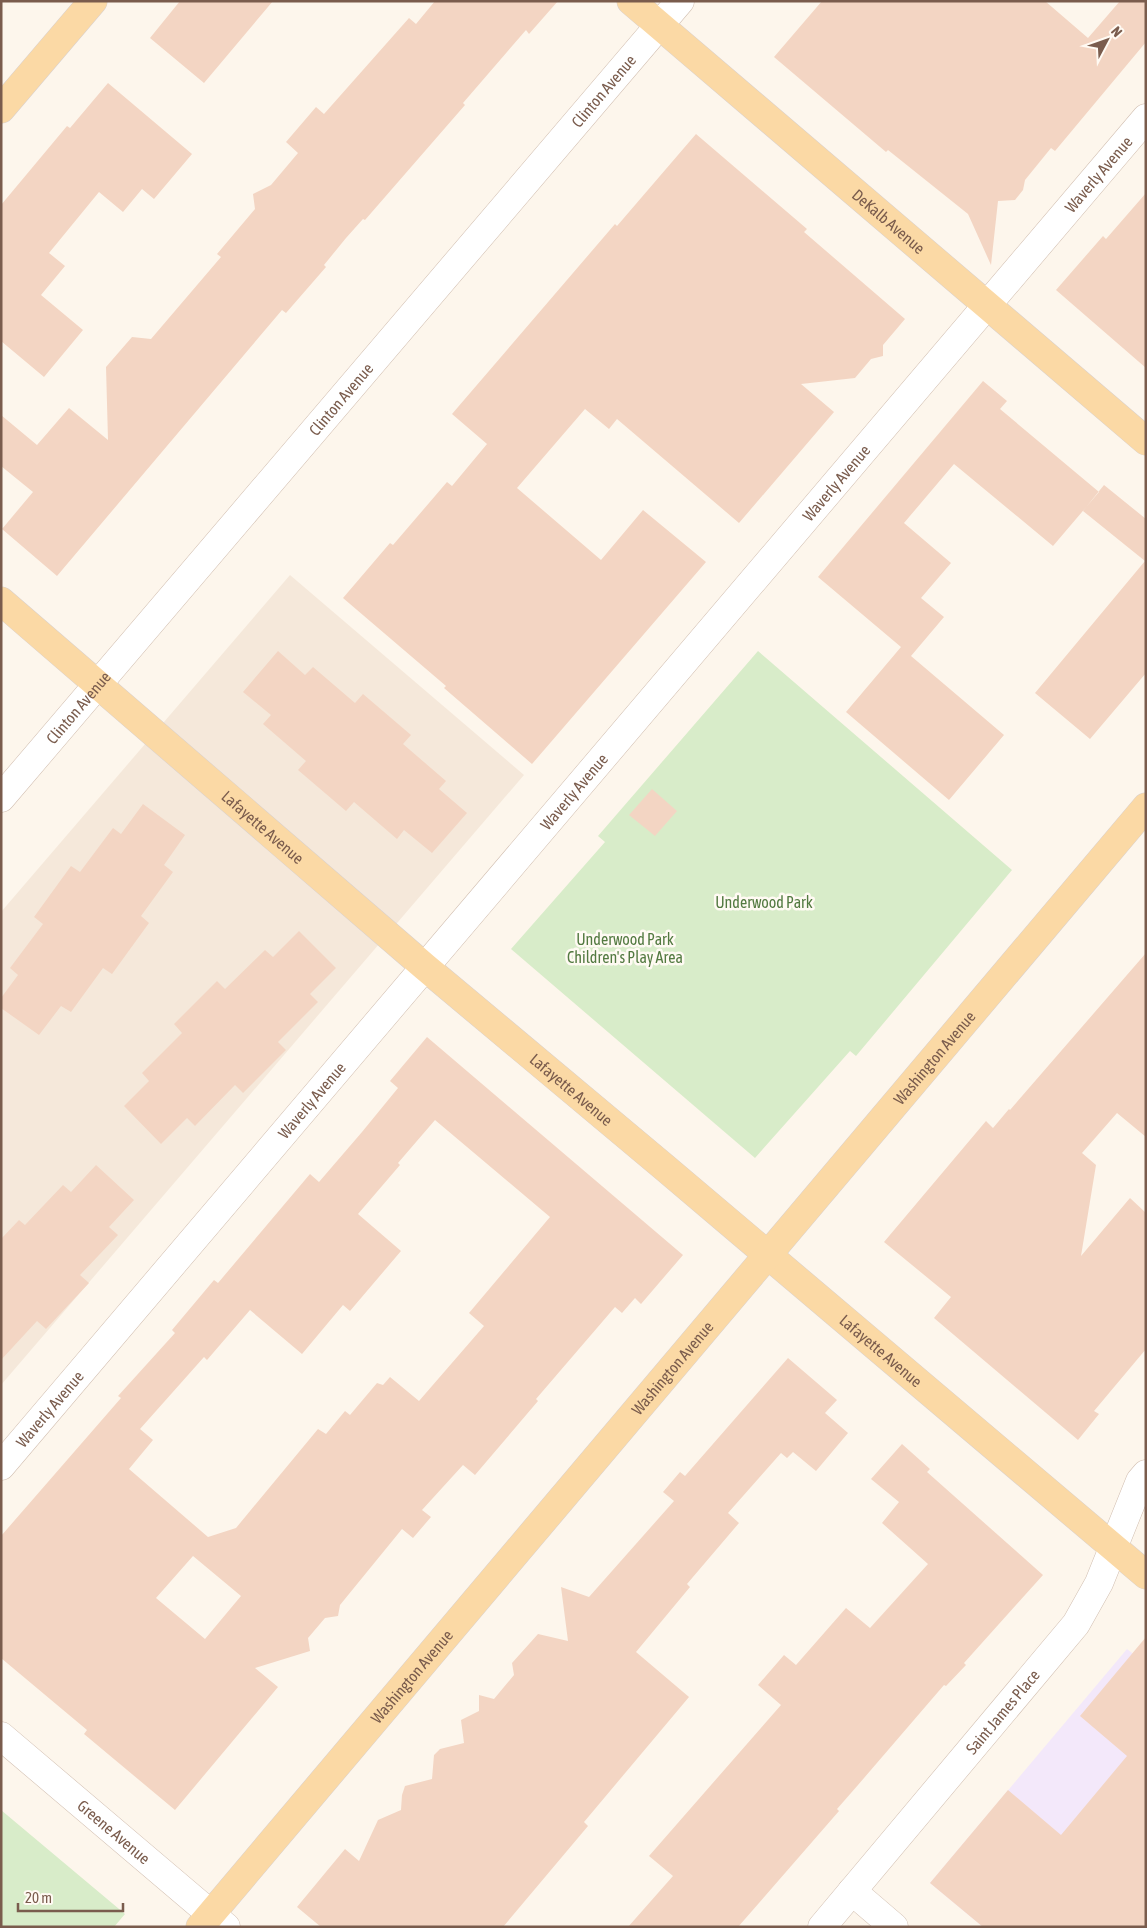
<svg xmlns="http://www.w3.org/2000/svg" width="1147" height="1928" font-family="'Asap Condensed',sans-serif">
  <style>
    .residential { fill: #f5e8da }
    .education { fill: #f3e8fa }
    .green { fill: #d8ecc9 }
    .building { fill: #f3d5c3; fill-rule: evenodd }
    .lines { fill: none; stroke-linecap: round; stroke-linejoin: round }
    .minor-casing { stroke: #d1beb0; stroke-width: 29 }
    .major-casing { stroke: #dad1cd; stroke-width: 29 }
    .minor { stroke: #fff; stroke-width: 28 }
    .major { stroke: #fbd9a5; stroke-width: 28 }
    .labels { text-anchor: middle; stroke-width: 5; stroke-linejoin: round; paint-order: stroke }
    .street-label { font-size: 16px; fill: #7a5c4d; stroke: #fffaf3 }
    .park-label { font-size: 16px; fill: #537a41; stroke: #fffaf3 }
  </style>
  <rect width="100%" height="100%" fill="#fdf6ec"/>
  <!-- residential -->
  <path class="residential" d="M 290,575 L 524,775 L 1,1385 L 1,912 Z"/>
  <!-- education -->
  <path class="education" d="M 1127,1649 L 1146,1664 L 1146,1927 L 983,1927 L 930,1883 Z"/>
  <!-- green -->
  <path class="green" d="M 758,651 L 1012,870 L 856,1056 L 850,1051 L 755,1158 L 511,949 L 605,842 L 598,836 Z
    M 1,1810 L 125,1914 L 114,1927 L 1,1927 Z"/>
  <!-- building -->
  <path class="building" d="M 180,1 L 273,1 L 204,83 L 150,38 Z
    M 435,1 L 558,1 L 529,34 L 526,30 L 463,103 L 465,105 L 365,220 L 363,219 L 346,238 L 324,265 L 326,267 L 286,313 L 282,310 L 57,576 L 2,529 L 33,492 L 1,466 L 1,415 L 37,445 L 69,408 L 108,440 L 106,367 L 132,337 L 151,339 L 221,257 L 217,254 L 255,209 L 253,194 L 271,185 L 298,153 L 286,142 L 316,107 L 324,114 L 409,18 L 416,24 Z
    M 822,1 L 1045,1 L 1088,38 L 1120,1 L 1146,1 L 1146,42 L 1055,151 L 1051,148 L 1025,180 L 1023,190 L 1015,200 L 998,201 L 991,265 L 968,214 L 888,150 L 886,152 L 774,57 Z
    M 108,83 L 192,154 L 154,199 L 142,189 L 123,212 L 99,192 L 49,253 L 65,266 L 41,295 L 83,330 L 44,377 L 1,341 L 1,205 L 67,126 L 70,128 Z
    M 696,134 L 807,229 L 804,232 L 905,319 L 883,345 L 883,356 L 871,359 L 855,378 L 801,384 L 834,412 L 739,523 L 617,419 L 609,429 L 585,409 L 517,488 L 601,560 L 643,510 L 706,562 L 532,764 L 444,688 L 446,686 L 343,598 L 390,543 L 393,545 L 447,482 L 452,486 L 487,444 L 452,414 L 615,224 L 617,226 Z
    M 1146,193 L 1146,368 L 1056,290 L 1103,236 L 1106,239 Z
    M 983,381 L 1007,401 L 1000,409 L 1099,492 L 1053,546 L 954,464 L 904,523 L 951,563 L 921,598 L 944,617 L 911,656 L 1004,735 L 949,800 L 846,712 L 901,647 L 818,577 Z
    M 1104,485 L 1146,519 L 1146,673 L 1090,739 L 1035,693 L 1145,561 L 1083,511 Z
    M 278,651 L 305,675 L 313,667 L 355,703 L 363,694 L 411,735 L 403,744 L 446,781 L 439,789 L 467,813 L 432,853 L 404,830 L 397,839 L 354,802 L 346,811 L 298,770 L 306,761 L 263,724 L 271,715 L 243,692 Z
    M 652,789 L 677,811 L 655,836 L 629,815 Z
    M 143,804 L 185,835 L 164,865 L 173,872 L 141,916 L 149,923 L 112,974 L 103,968 L 71,1012 L 61,1006 L 39,1035 L 1,1008 L 1,998 L 18,975 L 10,968 L 43,924 L 34,917 L 71,866 L 80,872 L 113,828 L 121,834 Z
    M 299,931 L 336,968 L 310,994 L 318,1002 L 278,1042 L 286,1050 L 243,1093 L 235,1085 L 195,1126 L 187,1118 L 161,1144 L 124,1106 L 149,1081 L 142,1073 L 182,1033 L 174,1024 L 217,981 L 225,989 L 265,950 L 273,957 Z
    M 1146,953 L 1146,1137 L 1117,1113 L 1082,1153 L 1096,1165 L 1081,1256 L 1130,1198 L 1146,1213 L 1146,1349 L 1094,1411 L 1099,1414 L 1078,1440 L 934,1318 L 951,1297 L 884,1242 L 986,1121 L 993,1128 L 1009,1109 L 1010,1110 Z
    M 427,1037 L 683,1255 L 641,1304 L 635,1298 L 622,1313 L 615,1307 L 536,1399 L 538,1401 L 475,1475 L 463,1465 L 422,1510 L 431,1517 L 413,1538 L 402,1529 L 340,1605 L 338,1616 L 325,1618 L 308,1638 L 310,1651 L 255,1668 L 278,1687 L 175,1810 L 84,1734 L 87,1730 L 1,1658 L 1,1536 L 121,1398 L 118,1396 L 175,1333 L 172,1330 L 214,1280 L 218,1283 L 310,1174 L 319,1182 L 362,1132 L 398,1088 L 390,1081 ZM 435,1120 L 550,1217 L 469,1313 L 484,1326 L 419,1401 L 390,1377 L 383,1385 L 377,1383 L 350,1415 L 345,1411 L 326,1434 L 318,1429 L 236,1528 L 208,1537 L 129,1469 L 153,1440 L 140,1429 L 204,1357 L 207,1360 L 250,1310 L 302,1354 L 343,1305 L 350,1311 L 401,1251 L 358,1214 L 400,1165 L 398,1163 ZM 193,1556 L 241,1596 L 205,1639 L 156,1598 Z
    M 96,1165 L 134,1200 L 109,1227 L 118,1235 L 80,1275 L 89,1283 L 46,1329 L 37,1321 L 1,1360 L 1,1239 L 19,1220 L 25,1225 L 63,1185 L 71,1192 Z
    M 788,1358 L 837,1400 L 825,1413 L 848,1433 L 816,1471 L 793,1452 L 787,1458 L 781,1453 L 728,1513 L 739,1523 L 687,1584 L 690,1587 L 636,1652 L 689,1697 L 584,1822 L 588,1826 L 503,1927 L 321,1927 L 297,1907 L 345,1849 L 359,1861 L 378,1820 L 401,1810 L 402,1795 L 405,1786 L 432,1779 L 434,1755 L 440,1749 L 464,1743 L 461,1720 L 479,1711 L 479,1695 L 494,1699 L 514,1675 L 512,1663 L 538,1634 L 568,1641 L 561,1587 L 589,1597 L 674,1501 L 663,1492 L 680,1472 L 685,1476 Z
    M 902,1444 L 930,1469 L 927,1472 L 1043,1575 L 964,1663 L 966,1665 L 946,1686 L 944,1685 L 858,1785 L 837,1809 L 839,1811 L 738,1927 L 628,1927 L 673,1876 L 649,1856 L 781,1705 L 758,1685 L 784,1655 L 796,1665 L 846,1608 L 870,1628 L 928,1564 L 882,1523 L 899,1502 L 871,1479 Z
    M 1146,1637 L 1146,1927 L 983,1927 L 930,1883 L 1008,1790 L 1061,1835 L 1127,1756 L 1080,1716 Z"/>
  <g class="lines">
    <!-- minor casing -->
    <g class="minor-casing">
      <g id="minor">
        <path id="s1" d="M 1,798 L 680,1"/>
        <path id="s2" d="M 1,1466 L 1146,118"/>
        <path id="s3" d="M 1,1736 L 226,1927"/>
        <path d="M 852,1891 L 894,1927"/>
        <path id="s4" d="M 822,1927 L 1076,1624 L 1099,1583 L 1140,1481 L 1146,1474"/>
      </g>
    </g>
    <!-- major casing -->
    <g class="major-casing">
      <g id="major">
        <path id="s5" d="M 631,1 L 1146,441"/>
        <path d="M 1,109 L 93,1"/>
        <path id="s6" d="M 1,601 L 425,967 L 664,1167 L 1146,1575"/>
        <path id="s7" d="M 200,1927 L 1146,807"/>
      </g>
    </g>
    <!-- minor -->
    <use href="#minor" class="minor"/>
    <!-- major -->
    <use href="#major" class="major"/>
  </g>
  <g class="labels">
    <!-- street labels -->
    <g class="street-label">
      <text dy="6" stroke="none"><textPath href="#s1" startOffset="929">Clinton Avenue</textPath></text>
      <text dy="6" stroke="none"><textPath href="#s2" startOffset="1695">Waverly Avenue</textPath></text>
      <text dy="6" stroke="none"><textPath href="#s5" startOffset="339">DeKalb Avenue</textPath></text>
      <text dy="6" stroke="none"><textPath href="#s1" startOffset="524">Clinton Avenue</textPath></text>
      <text dy="6" stroke="none"><textPath href="#s2" startOffset="1290">Waverly Avenue</textPath></text>
      <text dy="6" stroke="none"><textPath href="#s1" startOffset="119">Clinton Avenue</textPath></text>
      <text dy="6" stroke="none"><textPath href="#s2" startOffset="885">Waverly Avenue</textPath></text>
      <text dy="6" stroke="none"><textPath href="#s6" startOffset="346">Lafayette Avenue</textPath></text>
      <text dy="6" stroke="none"><textPath href="#s7" startOffset="1138">Washington Avenue</textPath></text>
      <text dy="6" stroke="none"><textPath href="#s6" startOffset="751">Lafayette Avenue</textPath></text>
      <text dy="6" stroke="none"><textPath href="#s2" startOffset="480">Waverly Avenue</textPath></text>
      <text dy="6" stroke="none"><textPath href="#s6" startOffset="1156">Lafayette Avenue</textPath></text>
      <text dy="6" stroke="none"><textPath href="#s7" startOffset="732">Washington Avenue</textPath></text>
      <text dy="6" stroke="none"><textPath href="#s2" startOffset="75">Waverly Avenue</textPath></text>
      <text dy="6" stroke="none"><textPath href="#s7" startOffset="328">Washington Avenue</textPath></text>
      <text dy="6" stroke="none"><textPath href="#s4" startOffset="281">Saint James Place</textPath></text>
      <text dy="6" stroke="none"><textPath href="#s3" startOffset="148">Greene Avenue</textPath></text>
    </g>
    <!-- park labels -->
    <g class="park-label">
      <text x="764" y="908">Underwood Park</text>
      <text x="625" y="945">Underwood Park<tspan x="625" dy="18">Children's Play Area</tspan></text>
    </g>
  </g>
  <!-- border -->
  <rect width="1147" height="1928" fill="none" stroke="#7a5c4d" stroke-width="5"/>
  <!-- north arrow -->
  <g transform="translate(1107 40) rotate(49)" stroke="#fffaf3" stroke-width="4" paint-order="stroke">
  <path d="M0-4L9 19L0 12L-9 19Z" fill="#7a5c4d"/>
  <text y="-8" font-size="14" font-weight="bold" text-anchor="middle" fill="#7a5c4d">N</text>
  </g>
  <!-- scale -->
  <path d="M18 1903v8h105v-8" fill="none" stroke="#7a5c4d" stroke-width="2.5"/>
  <text x="25" y="1903" font-size="15" fill="#7a5c4d" stroke="#fffaf3" stroke-width="4" paint-order="stroke">20 m</text>
</svg>
